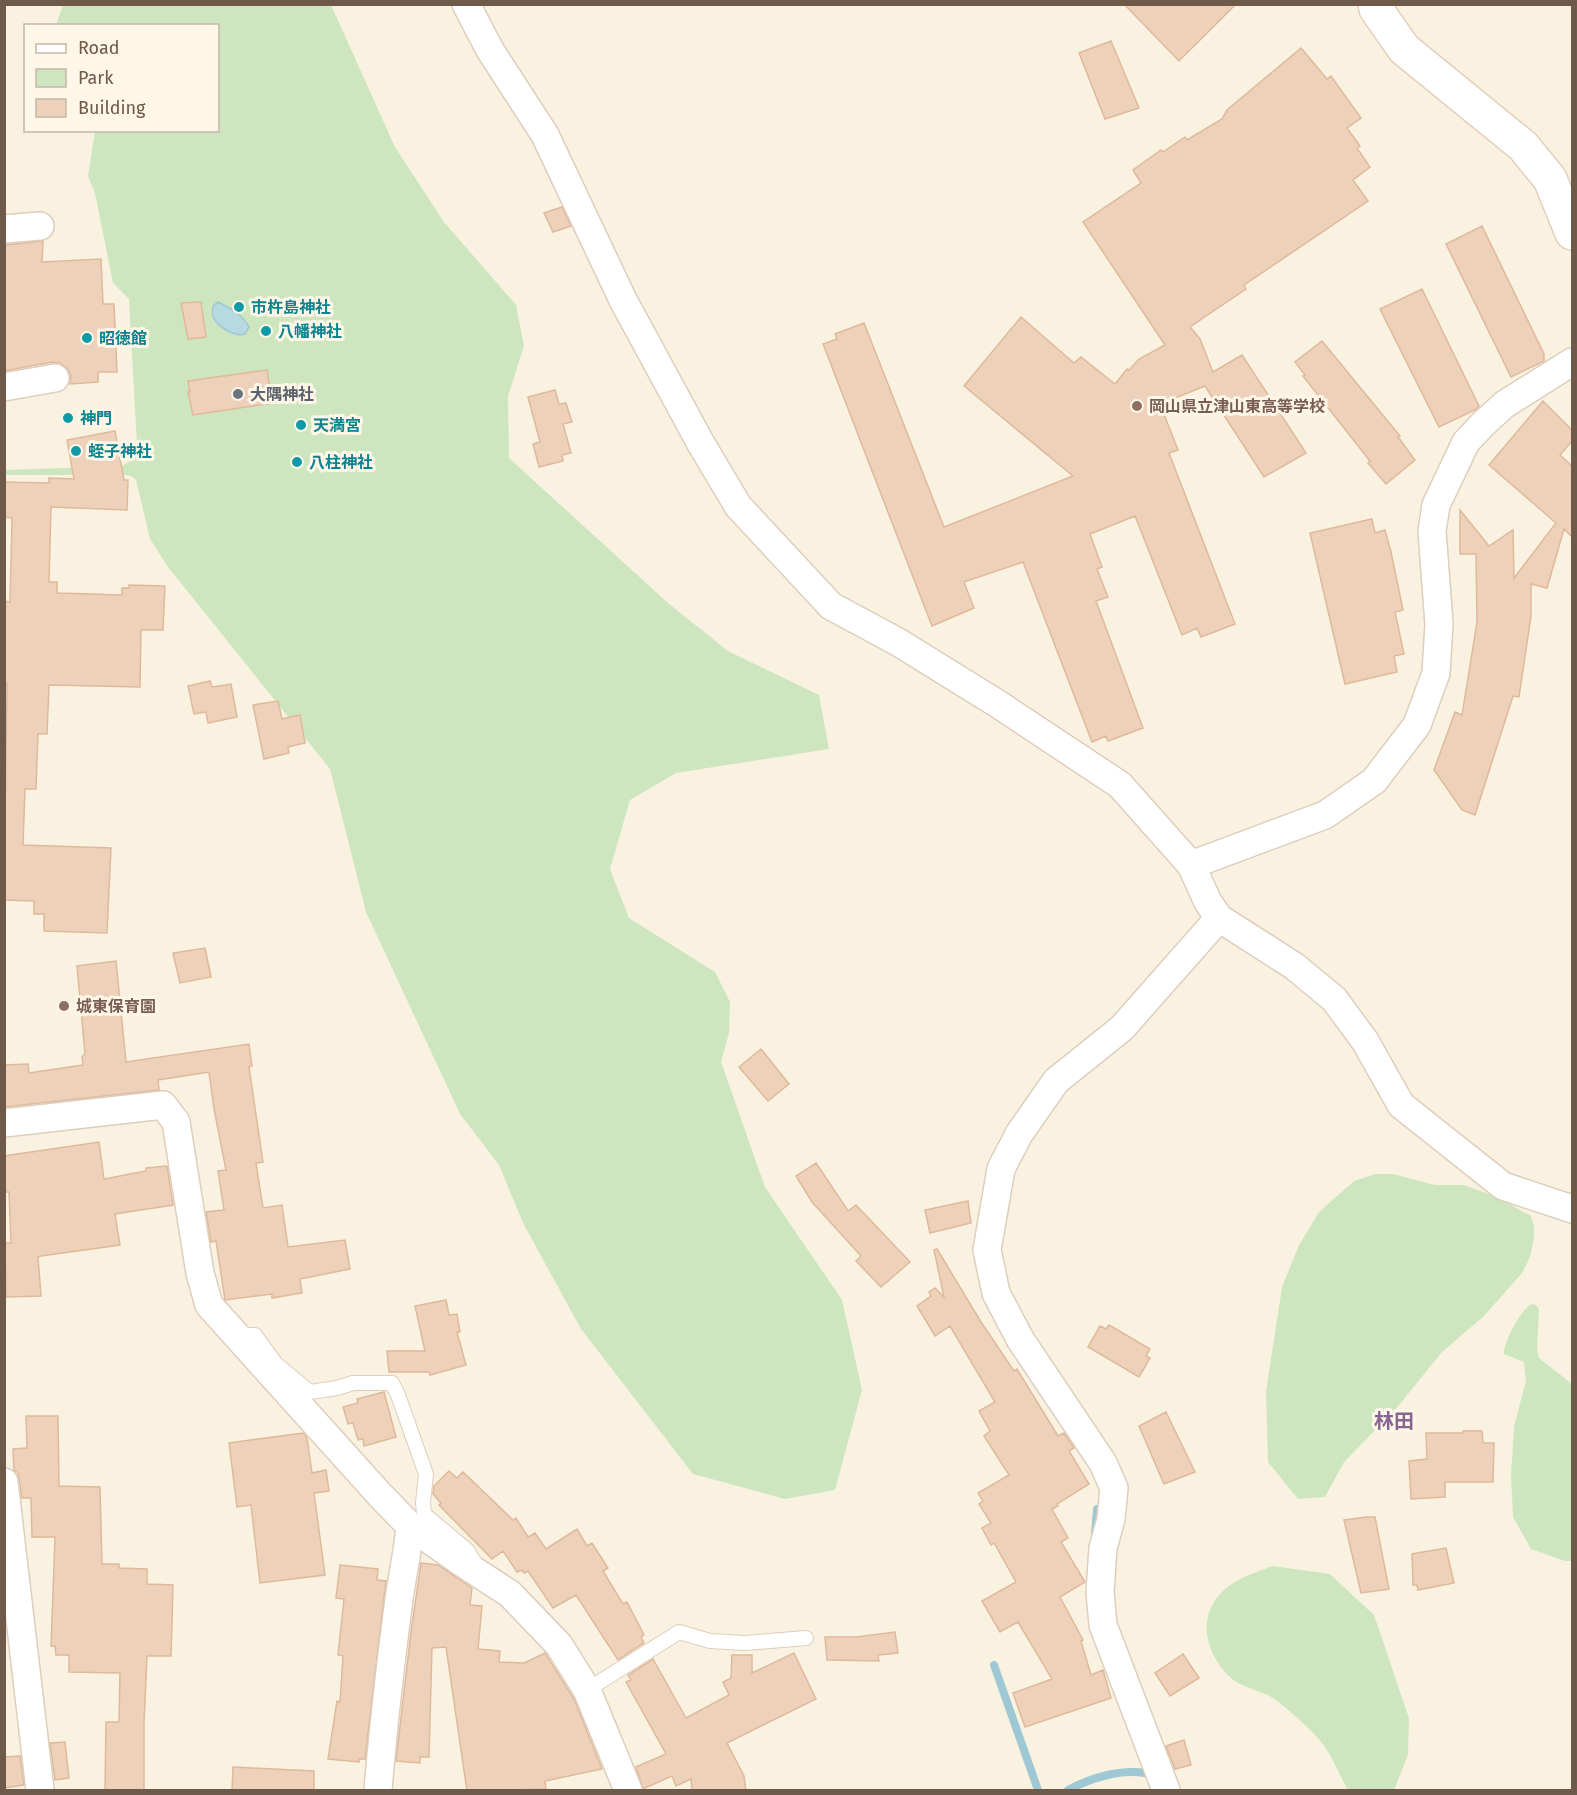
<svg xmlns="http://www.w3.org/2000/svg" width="1577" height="1795" font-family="'Fira Sans','Noto Sans JP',sans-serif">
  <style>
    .green { fill: #cee6c0 }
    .water { fill: #b7d9e2; stroke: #9ec8d3; stroke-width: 1.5 }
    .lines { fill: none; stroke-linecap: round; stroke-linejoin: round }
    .stream { stroke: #9ec8d3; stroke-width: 8 }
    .building { fill: #eed1ba; stroke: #dfb99b; stroke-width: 1.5 }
    .lane-casing { stroke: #ddcebd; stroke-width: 16 }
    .street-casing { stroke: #ddcebd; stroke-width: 30 }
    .secondary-casing { stroke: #e2d0bb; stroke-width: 36 }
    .lane { stroke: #fff; stroke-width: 14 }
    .street { stroke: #fff; stroke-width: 27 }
    .secondary { stroke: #fff; stroke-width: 33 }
    .culture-dot { fill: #0f9aa8; stroke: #fef6e6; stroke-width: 2 }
    .worship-dot { fill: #6b7280; stroke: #fef6e6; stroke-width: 2 }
    .education-dot { fill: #8d6e63; stroke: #fef6e6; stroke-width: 2 }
    .labels { text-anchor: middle; stroke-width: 6; stroke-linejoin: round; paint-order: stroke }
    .culture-label { font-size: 16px; font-weight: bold; fill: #0d838f; stroke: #fef6e6; text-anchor: start }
    .worship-label { font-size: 16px; font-weight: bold; fill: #5b616d; stroke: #fef6e6; text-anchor: start }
    .education-label { font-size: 16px; font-weight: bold; fill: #785e54; stroke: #fef6e6; text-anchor: start }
    .quarter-label { font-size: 20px; font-weight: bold; fill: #866592; stroke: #fef6e6 }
  </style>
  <rect width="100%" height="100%" fill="#faf2e0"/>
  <!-- green -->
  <path class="green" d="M 63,5 L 331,5 L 395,147 L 444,222 L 516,305 L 524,346 L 508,396 L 509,458 L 668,603 L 728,651 L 819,695 L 829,749 L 676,773 L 630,800 L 610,869 L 629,918 L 715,972 L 730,1002 L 729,1033 L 721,1062 L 765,1187 L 842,1300 L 862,1390 L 835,1490 L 785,1499 L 693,1474 L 581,1329 L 523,1223 L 499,1165 L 460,1114 L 366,912 L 330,769 L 168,567 L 150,539 L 136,480 L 131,476 L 124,475 L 5,475 L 4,470 L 121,466 L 132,460 L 137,446 L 129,299 L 113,283 L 95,193 L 88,176 L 95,131 L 218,130 L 218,26 L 56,25 Z
    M 1375,1174 L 1393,1174 L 1435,1185 L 1464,1185 L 1494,1196 L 1531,1216 L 1534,1227 L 1534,1237 L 1530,1257 L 1522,1273 L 1483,1317 L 1442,1352 L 1395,1410 L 1344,1462 L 1325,1497 L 1298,1499 L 1268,1462 L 1266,1392 L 1282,1287 L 1299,1245 L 1319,1212 L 1354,1181 Z
    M 1531,1304 L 1536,1305 L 1539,1310 L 1537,1348 L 1539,1358 L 1572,1384 L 1572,1561 L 1565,1561 L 1531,1549 L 1513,1517 L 1511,1476 L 1514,1426 L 1526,1381 L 1524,1362 L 1504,1354 C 1503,1343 1521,1310 1531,1304 Z
    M 1273,1566 L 1330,1574 L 1374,1615 L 1409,1718 L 1408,1755 L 1394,1790 L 1348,1790 C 1339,1775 1332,1755 1321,1742 C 1310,1728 1294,1715 1281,1704 C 1268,1691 1246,1690 1232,1679 C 1206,1656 1195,1616 1224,1590 C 1237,1578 1257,1572 1273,1566 Z"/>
  <!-- water -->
  <path class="water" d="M 218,302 C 230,308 243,315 249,327 L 245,334 C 236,337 216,327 213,316 C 212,315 213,308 213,306 Z"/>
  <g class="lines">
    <!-- stream -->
    <path class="stream" d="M 1095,1534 L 1097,1509
      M 994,1665 L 1038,1790
      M 1068,1790 C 1090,1778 1120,1769 1145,1773"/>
  </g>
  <!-- building -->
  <path class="building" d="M 1124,4 L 1236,4 L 1179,61 Z
    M 1111,41 L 1139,108 L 1105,119 L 1079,53 Z
    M 1301,48 L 1327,79 L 1331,76 L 1361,118 L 1347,128 L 1360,146 L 1357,148 L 1370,167 L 1353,180 L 1368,201 L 1244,285 L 1246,289 L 1190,327 L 1200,339 L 1213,372 L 1242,355 L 1306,453 L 1264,477 L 1205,386 L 1160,404 L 1178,450 L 1169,453 L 1235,624 L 1201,637 L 1197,628 L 1182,635 L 1135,516 L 1090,534 L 1102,567 L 1097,569 L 1108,597 L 1096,601 L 1143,728 L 1108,741 L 1106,736 L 1092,742 L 1023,562 L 964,582 L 974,608 L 932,626 L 823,344 L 837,339 L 835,334 L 864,323 L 944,527 L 1073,476 L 964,386 L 1021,317 L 1074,363 L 1081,357 L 1115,384 L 1127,369 L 1129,370 L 1139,359 L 1165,345 L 1083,222 L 1141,183 L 1133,170 L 1161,150 L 1163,152 L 1185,137 L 1187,140 L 1222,119 L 1227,110 Z
    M 562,207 L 571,226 L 553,232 L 544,213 Z
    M 1482,226 L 1544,354 L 1544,361 L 1511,377 L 1446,244 Z
    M 43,241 L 42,262 L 101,259 L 103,304 L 114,304 L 117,372 L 98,372 L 98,382 L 70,384 L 71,376 L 67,368 L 60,363 L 52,362 L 4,371 L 5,245 Z
    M 1422,289 L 1479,406 L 1475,410 L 1439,427 L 1380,309 Z
    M 201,302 L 206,337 L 188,339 L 181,303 Z
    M 1322,341 L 1400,436 L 1398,437 L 1415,460 L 1386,484 L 1368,463 L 1370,461 L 1303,376 L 1305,375 L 1295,362 Z
    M 267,370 L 272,403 L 193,415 L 188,392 L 190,392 L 188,381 Z
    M 555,390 L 559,404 L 566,403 L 572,422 L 563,424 L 571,453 L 562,455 L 563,461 L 539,467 L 533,444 L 540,442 L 528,397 Z
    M 1543,401 L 1572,430 L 1572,441 L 1560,455 L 1572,466 L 1572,537 L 1564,529 L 1547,588 L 1531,584 L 1531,616 L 1519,697 L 1513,696 L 1475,815 L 1462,810 L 1434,770 L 1455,712 L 1462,715 L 1477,622 L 1476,554 L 1460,554 L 1460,510 L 1489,546 L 1513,530 L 1514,578 L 1556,523 L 1489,465 Z
    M 115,431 L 124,480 L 128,480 L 127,510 L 51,507 L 49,582 L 57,582 L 57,593 L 122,595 L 122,588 L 129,588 L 129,585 L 165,586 L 163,630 L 141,630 L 140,687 L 49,685 L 47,734 L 38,734 L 36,789 L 25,789 L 23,845 L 111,848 L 107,933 L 44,931 L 44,914 L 34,914 L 34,901 L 4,900 L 7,683 L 4,683 L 4,601 L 10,602 L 12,518 L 4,517 L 4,482 L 49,483 L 49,478 L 74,479 L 67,440 Z
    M 1372,519 L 1375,533 L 1385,530 L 1391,552 L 1403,610 L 1395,612 L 1404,654 L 1394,656 L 1397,672 L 1345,684 L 1310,533 Z
    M 210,681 L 212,687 L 231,684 L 237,717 L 208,723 L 206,712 L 194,714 L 188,686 Z
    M 278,701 L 282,719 L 300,715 L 305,743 L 288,747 L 289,753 L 264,759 L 253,705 Z
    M 205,948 L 211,977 L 180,983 L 173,953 Z
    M 116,961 L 126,1062 L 249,1044 L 252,1066 L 249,1067 L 263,1162 L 256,1163 L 263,1208 L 282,1205 L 288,1247 L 345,1240 L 350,1269 L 300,1279 L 302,1293 L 272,1298 L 272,1294 L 225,1300 L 216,1241 L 211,1242 L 206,1212 L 224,1210 L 218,1171 L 226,1170 L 214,1109 L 209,1072 L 158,1080 L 159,1090 L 4,1107 L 4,1065 L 28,1064 L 29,1073 L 83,1065 L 82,1057 L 85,1054 L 77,966 Z
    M 761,1049 L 789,1084 L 768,1101 L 739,1067 Z
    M 99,1142 L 104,1179 L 146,1171 L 146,1168 L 167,1166 L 173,1205 L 115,1214 L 120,1245 L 41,1256 L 38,1257 L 41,1296 L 6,1297 L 5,1243 L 11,1243 L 9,1192 L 4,1192 L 4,1156 Z
    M 816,1163 L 848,1211 L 856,1205 L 910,1262 L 881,1287 L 856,1261 L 861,1256 L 812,1202 L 796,1176 Z
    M 968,1201 L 971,1223 L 930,1233 L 925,1210 Z
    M 937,1249 L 981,1322 L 1014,1371 L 1017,1369 L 1058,1436 L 1064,1433 L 1074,1448 L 1069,1451 L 1089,1484 L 1057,1504 L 1058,1506 L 1052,1509 L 1068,1538 L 1061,1542 L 1085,1582 L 1060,1597 L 1083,1640 L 1081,1641 L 1091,1675 L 1103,1670 L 1111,1698 L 1025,1727 L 1013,1693 L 1052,1679 L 1018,1622 L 1000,1632 L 982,1601 L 1016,1582 L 994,1543 L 991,1545 L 982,1528 L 991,1523 L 979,1504 L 983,1501 L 978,1493 L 1009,1475 L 984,1436 L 990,1431 L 979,1411 L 995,1402 L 950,1326 L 935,1336 L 917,1306 L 931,1296 L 929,1292 L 935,1288 L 944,1297 L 934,1250 Z
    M 446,1300 L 449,1315 L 457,1314 L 460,1332 L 457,1332 L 466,1365 L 430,1375 L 429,1372 L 389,1372 L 387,1351 L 425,1351 L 415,1306 Z
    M 1109,1325 L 1150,1349 L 1146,1356 L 1150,1358 L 1139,1377 L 1088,1347 L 1100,1326 L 1106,1329 Z
    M 384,1392 L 396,1437 L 364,1446 L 363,1439 L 358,1440 L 353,1423 L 348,1424 L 343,1407 L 358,1403 L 357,1399 Z
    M 1166,1412 L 1195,1472 L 1164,1484 L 1139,1426 Z
    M 26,1416 L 58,1416 L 59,1486 L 100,1487 L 102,1564 L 119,1564 L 119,1568 L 147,1569 L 147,1584 L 173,1585 L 171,1656 L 147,1656 L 144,1722 L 144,1791 L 105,1791 L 106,1722 L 119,1722 L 120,1673 L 69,1672 L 69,1655 L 56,1655 L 55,1646 L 51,1646 L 55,1537 L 32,1537 L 31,1498 L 22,1498 L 18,1473 L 14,1470 L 13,1449 L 27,1448 Z
    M 1463,1431 L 1482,1431 L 1483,1443 L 1494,1443 L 1493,1482 L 1445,1482 L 1445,1497 L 1411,1499 L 1409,1461 L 1427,1459 L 1426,1433 L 1463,1433 Z
    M 303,1433 L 307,1438 L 312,1473 L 326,1470 L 329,1491 L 314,1493 L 325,1575 L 260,1583 L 251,1505 L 237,1507 L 229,1443 Z
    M 449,1471 L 457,1478 L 463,1472 L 513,1520 L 516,1518 L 528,1537 L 535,1533 L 546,1549 L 577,1529 L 587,1546 L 592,1543 L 608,1568 L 603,1571 L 623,1604 L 627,1602 L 644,1635 L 641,1637 L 644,1643 L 618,1660 L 576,1595 L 553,1608 L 528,1571 L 524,1573 L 522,1570 L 517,1572 L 503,1551 L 492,1559 L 439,1505 L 441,1503 L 433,1494 L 434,1486 Z
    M 1367,1517 L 1375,1517 L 1389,1589 L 1361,1593 L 1344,1520 Z
    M 1446,1548 L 1454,1583 L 1418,1590 L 1417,1585 L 1413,1585 L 1412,1554 Z
    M 421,1563 L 438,1565 L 472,1588 L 470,1605 L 482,1606 L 478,1649 L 500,1651 L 499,1662 L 524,1663 L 545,1653 L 546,1655 L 574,1699 L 602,1769 L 545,1781 L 546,1789 L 467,1791 L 446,1647 L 432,1648 L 429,1757 L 420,1757 L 420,1763 L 396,1761 L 411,1632 Z
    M 340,1565 L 378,1569 L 377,1580 L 386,1581 L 365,1759 L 359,1759 L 359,1762 L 328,1759 L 337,1701 L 340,1702 L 343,1656 L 338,1655 L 344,1599 L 336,1598 Z
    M 895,1632 L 898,1653 L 878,1655 L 879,1661 L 827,1660 L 825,1637 L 856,1637 Z
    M 794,1653 L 816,1699 L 727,1743 L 744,1776 L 746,1791 L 692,1791 L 691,1779 L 676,1786 L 672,1776 L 643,1789 L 636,1767 L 666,1754 L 626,1682 L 631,1680 L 628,1675 L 653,1659 L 686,1718 L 729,1695 L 723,1682 L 731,1678 L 732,1655 L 752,1655 L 752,1673 Z
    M 1183,1654 L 1199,1678 L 1170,1696 L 1155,1673 Z
    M 1184,1740 L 1191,1765 L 1175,1769 L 1166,1746 Z
    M 65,1742 L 69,1778 L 55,1780 L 50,1743 Z
    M 20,1756 L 24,1785 L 4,1788 L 4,1757 Z
    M 233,1767 L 314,1771 L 314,1791 L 232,1791 Z"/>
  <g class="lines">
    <!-- lane casing -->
    <g class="lane-casing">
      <path id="lane" d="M 236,1335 L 255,1335 L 276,1364 L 310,1392 L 337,1388 L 353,1383 L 392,1383 L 398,1395 L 426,1474 L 423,1503 L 424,1514 L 467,1550 L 475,1563
        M 587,1690 L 679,1632 L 710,1641 L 745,1643 L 806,1638"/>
    </g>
    <!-- street casing -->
    <g class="street-casing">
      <path id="street" d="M 466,4 L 490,50 L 545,135 L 623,300 L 700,442 L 738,506 L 831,606 L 898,642 L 998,704 L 1120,785 L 1191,865 L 1208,902 L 1219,918 L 1294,966 L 1334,999 L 1365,1041 L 1401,1105 L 1503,1186 L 1572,1209
        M 4,229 L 40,226
        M 4,387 L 55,378
        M 1191,865 L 1325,815 L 1374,781 L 1417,725 L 1436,673 L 1439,624 L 1432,531 L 1436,505 L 1466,442 L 1484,423 L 1505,404 L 1572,362
        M 4,1123 L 163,1105 L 176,1122 L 200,1273 L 209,1305 L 380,1495 L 410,1526 C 408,1553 401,1580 398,1607 C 390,1668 383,1730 378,1790
        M 4,1482 L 40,1790
        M 410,1526 L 461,1562 L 510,1594 L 559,1645 L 587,1690 L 628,1790
        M 1166,1790 L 1103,1625 L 1100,1592 L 1103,1548 L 1111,1519 L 1114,1488 L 1103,1463 L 1020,1339 L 996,1293 L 987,1250 L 1001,1169 L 1019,1134 L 1056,1081 L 1122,1028 L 1219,918"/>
    </g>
    <!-- secondary casing -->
    <g class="secondary-casing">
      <path id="secondary" d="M 1375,4 L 1376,9 L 1404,49 L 1523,146 L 1550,179 L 1572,233"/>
    </g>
    <!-- lane -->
    <use href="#lane" class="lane"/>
    <!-- street -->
    <use href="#street" class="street"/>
    <!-- secondary -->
    <use href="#secondary" class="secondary"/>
  </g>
  <!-- markers -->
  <g class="culture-dot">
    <circle cx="239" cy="307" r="6"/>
    <circle cx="266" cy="331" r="6"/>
    <circle cx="87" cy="338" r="6"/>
    <circle cx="68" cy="418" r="6"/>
    <circle cx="301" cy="425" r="6"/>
    <circle cx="76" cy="451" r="6"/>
    <circle cx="297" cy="462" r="6"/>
  </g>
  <circle class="worship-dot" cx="238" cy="394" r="6"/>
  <g class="education-dot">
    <circle cx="1137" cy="406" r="6"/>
    <circle cx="64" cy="1006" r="6"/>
  </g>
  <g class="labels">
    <!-- culture labels -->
    <g class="culture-label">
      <text x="251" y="313">市杵島神社</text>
      <text x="278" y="337">八幡神社</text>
      <text x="99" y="344">昭徳館</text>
      <text x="80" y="424">神門</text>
      <text x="313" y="431">天満宮</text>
      <text x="88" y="457">蛭子神社</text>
      <text x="309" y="468">八柱神社</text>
    </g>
    <!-- worship labels -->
    <g class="worship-label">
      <text x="250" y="400">大隅神社</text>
    </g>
    <!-- education labels -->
    <g class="education-label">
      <text x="1149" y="412">岡山県立津山東高等学校</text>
      <text x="76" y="1012">城東保育園</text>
    </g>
    <!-- quarter labels -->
    <g class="quarter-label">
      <text x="1394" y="1428">林田</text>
    </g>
  </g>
  <!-- border -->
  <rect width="1577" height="1795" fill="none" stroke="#6f5949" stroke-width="12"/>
  <!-- legend -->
  <rect x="24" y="24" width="195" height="108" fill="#fef6e6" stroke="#c5b7a7" stroke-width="1.5"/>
  <rect x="36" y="44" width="30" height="9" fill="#ffffff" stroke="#c5b7a7" stroke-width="1.5"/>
  <text x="78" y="54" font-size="18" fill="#6f5949">Road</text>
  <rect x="36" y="69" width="30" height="18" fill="#cee6c0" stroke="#c5b7a7" stroke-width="1.5"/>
  <text x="78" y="84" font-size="18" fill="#6f5949">Park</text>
  <rect x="36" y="99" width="30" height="18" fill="#eed1ba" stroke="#c5b7a7" stroke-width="1.5"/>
  <text x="78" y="114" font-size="18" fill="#6f5949">Building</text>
</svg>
